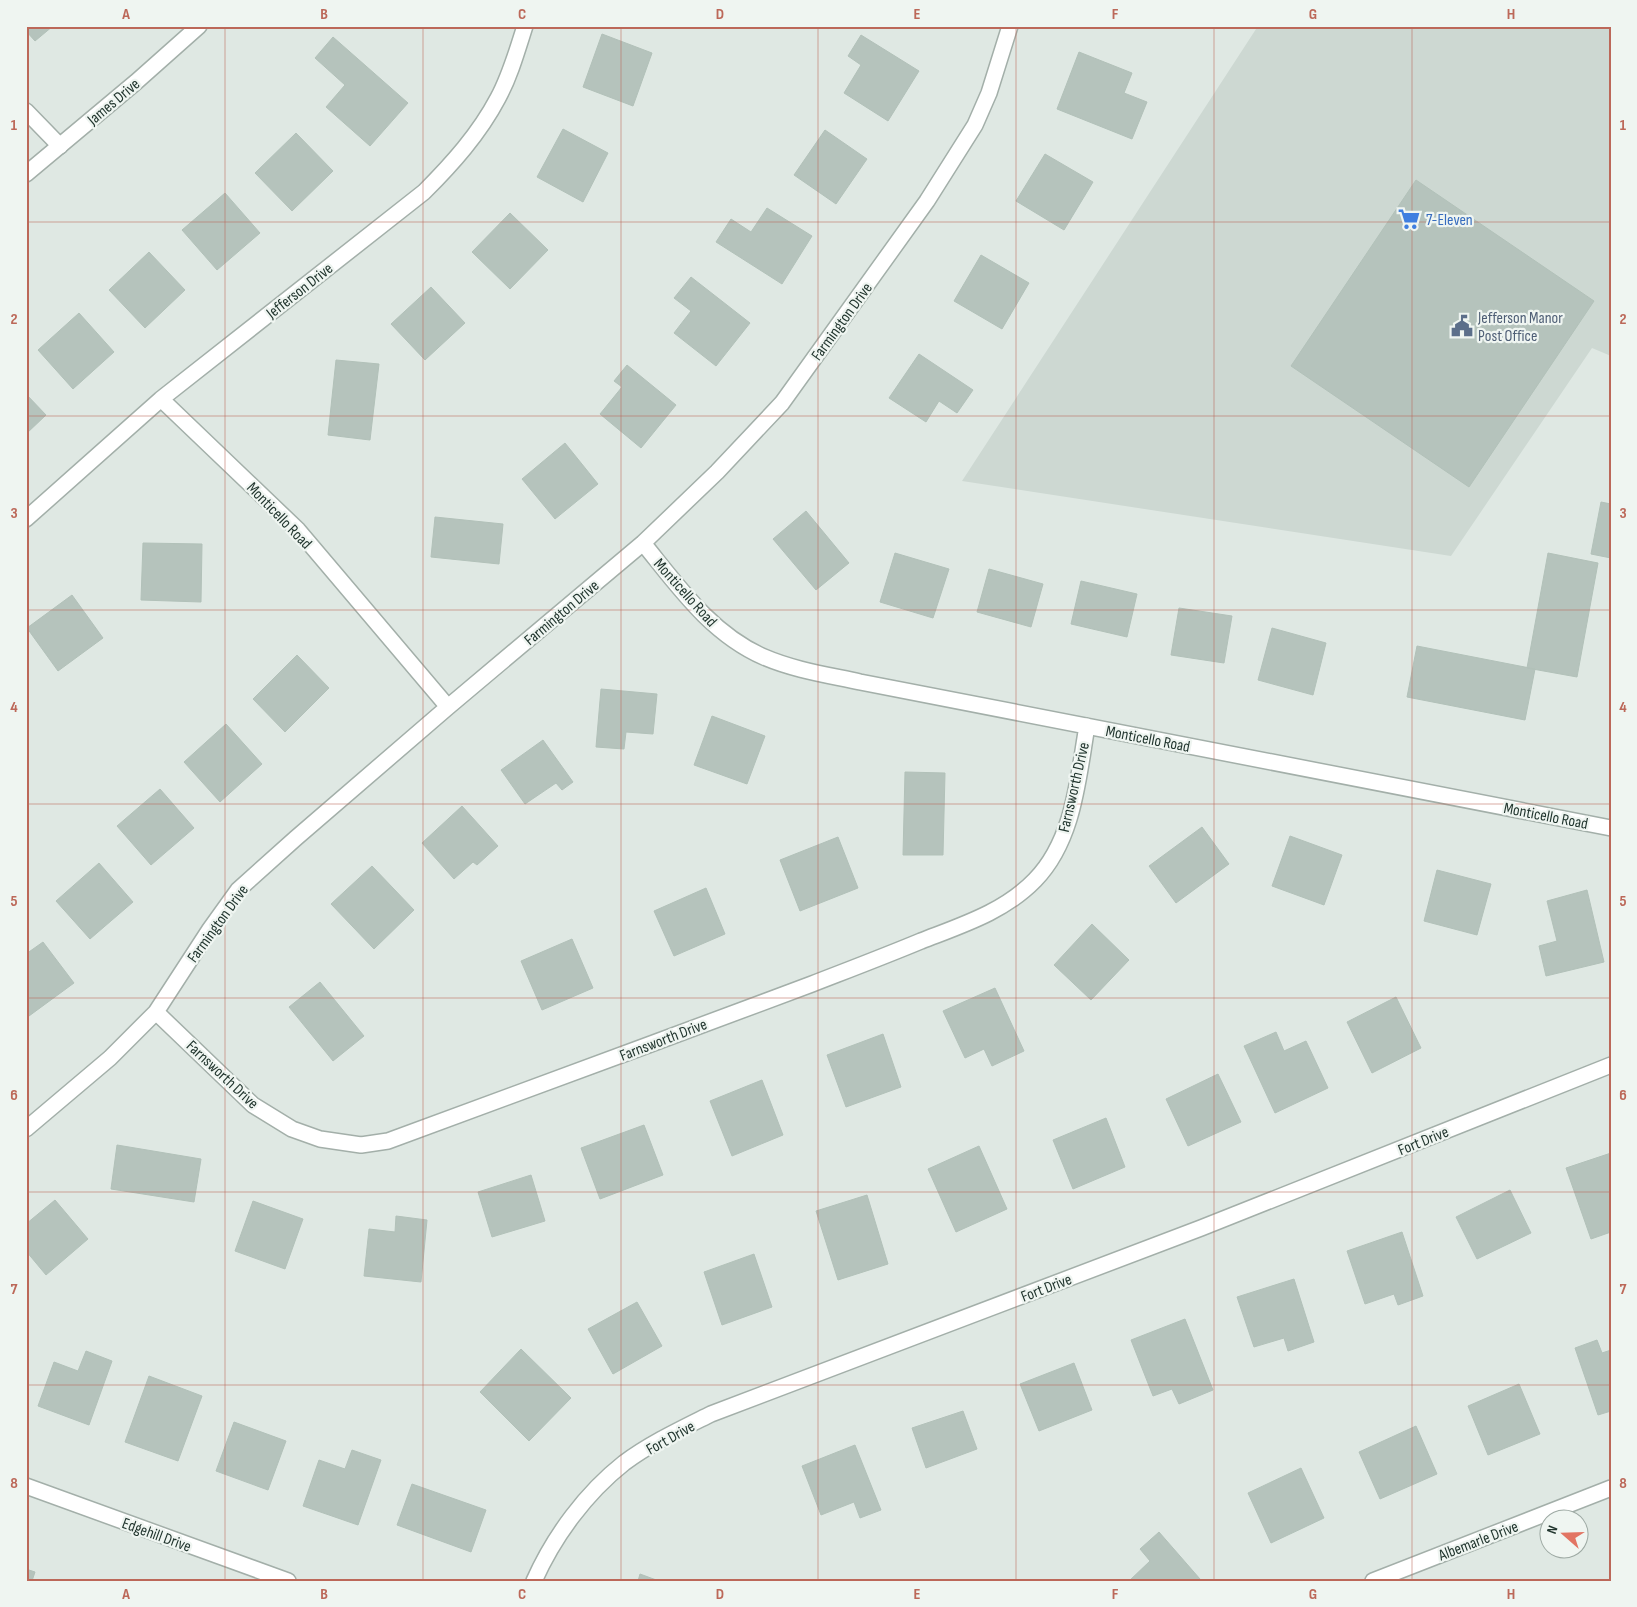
<svg xmlns="http://www.w3.org/2000/svg" width="1637" height="1607" font-family="'Sofia Sans Condensed',sans-serif">
  <style>
    .built { fill: #cdd8d2 }
    .building { fill: #b5c3bc; stroke: #b2c1b9 }
    .lines { fill: none; stroke-linecap: round; stroke-linejoin: round }
    .service-casing { stroke: #a3afa9; stroke-width: 18 }
    .minor-casing { stroke: #a3afa9; stroke-width: 18 }
    .service { stroke: #fff; stroke-width: 15 }
    .minor { stroke: #fff; stroke-width: 15 }
    .grid { fill: none; stroke: #bc6859; stroke-width: 1; stroke-opacity: 0.55 }
    .labels { text-anchor: middle; stroke-width: 4.5; stroke-linejoin: round; paint-order: stroke }
    .street-label { font-size: 16px; fill: #22362f; stroke: #eff5f1 }
    .shop-label { font-size: 16px; fill: #366cbe; stroke: #eff5f1; text-anchor: start }
    .service-label { font-size: 16px; fill: #4e5e75; stroke: #eff5f1; text-anchor: start }
    .neatline { fill: none; stroke: #bc6859; stroke-width: 2 }
    .grid-label { font-size: 16px; text-anchor: middle; font-weight: bold; fill: #bc6859 }
  </style>
  <rect width="100%" height="100%" fill="#dfe8e3"/>
  <!-- built -->
  <path class="built" d="M 1258,26 L 1611,26 L 1611,356 L 1592,348 L 1451,556 L 962,481 Z"/>
  <!-- building -->
  <path class="building" d="M 26,26 L 53,26 L 35,41 L 26,31 Z
    M 602,34 L 652,53 L 633,106 L 583,87 Z
    M 861,35 L 919,71 L 888,121 L 844,93 L 861,65 L 848,56 Z
    M 333,37 L 408,103 L 370,146 L 326,107 L 345,85 L 315,58 Z
    M 1079,52 L 1132,73 L 1124,93 L 1147,102 L 1132,139 L 1057,109 Z
    M 563,129 L 608,153 L 583,202 L 537,177 Z
    M 825,130 L 867,159 L 836,204 L 794,175 Z
    M 296,133 L 333,171 L 292,211 L 255,173 Z
    M 1045,154 L 1093,182 L 1064,230 L 1016,201 Z
    M 1416,180 L 1594,301 L 1469,487 L 1291,366 Z
    M 225,193 L 260,233 L 217,270 L 182,230 Z
    M 767,208 L 812,236 L 782,284 L 716,242 L 731,219 L 751,232 Z
    M 510,213 L 548,250 L 510,289 L 472,252 Z
    M 149,252 L 185,290 L 145,328 L 109,290 Z
    M 981,255 L 1029,283 L 1002,329 L 954,301 Z
    M 691,277 L 750,323 L 716,366 L 674,333 L 691,311 L 674,298 Z
    M 431,287 L 465,323 L 425,360 L 391,324 Z
    M 79,313 L 114,352 L 73,389 L 38,350 Z
    M 919,354 L 973,390 L 957,413 L 939,401 L 926,422 L 889,398 Z
    M 336,360 L 379,364 L 370,440 L 328,435 Z
    M 627,365 L 676,405 L 641,448 L 600,414 L 622,387 L 614,381 Z
    M 26,394 L 46,415 L 26,434 Z
    M 565,443 L 598,484 L 555,519 L 522,479 Z
    M 1601,502 L 1611,504 L 1611,558 L 1591,554 Z
    M 806,511 L 849,563 L 816,590 L 773,539 Z
    M 435,517 L 503,524 L 499,564 L 431,557 Z
    M 143,543 L 202,544 L 201,602 L 141,600 Z
    M 895,553 L 949,569 L 933,618 L 880,602 Z
    M 1548,553 L 1598,563 L 1577,677 L 1527,668 Z
    M 989,569 L 1043,584 L 1031,627 L 977,612 Z
    M 1081,581 L 1137,594 L 1127,637 L 1071,624 Z
    M 72,595 L 103,638 L 58,671 L 27,628 Z
    M 1179,608 L 1232,616 L 1224,663 L 1171,655 Z
    M 1272,628 L 1326,643 L 1313,695 L 1258,680 Z
    M 1417,646 L 1535,669 L 1525,720 L 1407,697 Z
    M 297,655 L 329,688 L 285,732 L 253,699 Z
    M 601,689 L 657,694 L 653,734 L 626,732 L 624,749 L 596,747 Z
    M 712,716 L 765,736 L 747,784 L 694,765 Z
    M 226,724 L 262,764 L 220,802 L 184,762 Z
    M 543,740 L 573,782 L 562,790 L 556,783 L 525,804 L 501,770 Z
    M 905,772 L 945,773 L 943,855 L 903,855 Z
    M 160,789 L 194,828 L 151,865 L 117,826 Z
    M 462,806 L 498,846 L 477,865 L 473,862 L 454,879 L 422,843 Z
    M 1202,827 L 1229,864 L 1176,903 L 1149,866 Z
    M 1290,836 L 1342,855 L 1324,905 L 1272,886 Z
    M 838,837 L 858,888 L 800,911 L 780,860 Z
    M 99,863 L 133,902 L 90,939 L 56,901 Z
    M 372,866 L 414,910 L 374,949 L 331,904 Z
    M 1437,870 L 1491,884 L 1477,935 L 1424,921 Z
    M 706,888 L 725,934 L 674,956 L 654,911 Z
    M 1587,890 L 1604,962 L 1546,976 L 1539,946 L 1557,941 L 1547,901 Z
    M 1092,924 L 1129,960 L 1091,1000 L 1054,965 Z
    M 572,939 L 593,988 L 542,1010 L 521,961 Z
    M 43,942 L 74,983 L 29,1016 L 26,1012 L 26,954 Z
    M 320,982 L 364,1036 L 333,1061 L 289,1007 Z
    M 995,988 L 1024,1051 L 992,1066 L 984,1049 L 965,1058 L 943,1011 Z
    M 1396,997 L 1421,1048 L 1372,1073 L 1347,1022 Z
    M 1276,1032 L 1284,1051 L 1306,1041 L 1328,1088 L 1275,1113 L 1244,1046 Z
    M 883,1034 L 901,1087 L 846,1107 L 827,1055 Z
    M 1218,1074 L 1241,1122 L 1188,1146 L 1166,1099 Z
    M 762,1080 L 783,1135 L 732,1156 L 710,1101 Z
    M 1106,1118 L 1125,1167 L 1073,1189 L 1053,1140 Z
    M 644,1125 L 663,1175 L 600,1199 L 581,1148 Z
    M 117,1145 L 201,1159 L 194,1202 L 111,1189 Z
    M 979,1146 L 1007,1209 L 956,1232 L 928,1169 Z
    M 1611,1153 L 1611,1232 L 1591,1239 L 1566,1168 Z
    M 531,1175 L 545,1221 L 492,1237 L 478,1192 Z
    M 1510,1190 L 1531,1233 L 1477,1259 L 1456,1217 Z
    M 867,1195 L 888,1264 L 838,1280 L 816,1211 Z
    M 55,1200 L 88,1239 L 46,1275 L 26,1251 L 26,1224 Z
    M 253,1201 L 303,1219 L 285,1269 L 235,1251 Z
    M 396,1216 L 427,1220 L 421,1282 L 364,1276 L 369,1229 L 395,1232 Z
    M 1402,1232 L 1423,1296 L 1398,1305 L 1394,1294 L 1365,1304 L 1347,1251 Z
    M 754,1254 L 772,1307 L 722,1325 L 704,1272 Z
    M 1294,1279 L 1314,1342 L 1288,1351 L 1284,1338 L 1254,1347 L 1237,1297 Z
    M 637,1302 L 662,1346 L 613,1374 L 588,1329 Z
    M 1185,1319 L 1213,1390 L 1179,1404 L 1172,1389 L 1153,1396 L 1131,1340 Z
    M 1597,1340 L 1602,1353 L 1611,1350 L 1611,1411 L 1598,1415 L 1575,1348 Z
    M 521,1349 L 571,1398 L 529,1441 L 480,1392 Z
    M 86,1351 L 112,1361 L 89,1425 L 38,1406 L 54,1362 L 78,1371 Z
    M 1074,1363 L 1092,1410 L 1039,1431 L 1020,1384 Z
    M 149,1376 L 202,1396 L 178,1461 L 125,1442 Z
    M 1519,1384 L 1540,1434 L 1488,1455 L 1468,1406 Z
    M 963,1411 L 977,1449 L 926,1468 L 912,1428 Z
    M 234,1422 L 286,1441 L 268,1490 L 216,1471 Z
    M 1416,1426 L 1437,1474 L 1380,1499 L 1359,1452 Z
    M 855,1445 L 881,1510 L 860,1518 L 854,1502 L 821,1515 L 802,1466 Z
    M 352,1450 L 381,1460 L 358,1525 L 303,1506 L 319,1460 L 345,1469 Z
    M 1301,1468 L 1324,1518 L 1271,1543 L 1248,1493 Z
    M 412,1484 L 486,1510 L 471,1552 L 397,1525 Z
    M 1159,1532 L 1200,1579 L 1199,1581 L 1129,1581 L 1150,1561 L 1140,1549 Z
    M 26,1569 L 35,1572 L 32,1581 L 26,1581 Z
    M 640,1574 L 659,1581 L 638,1581 Z"/>
  <g class="lines">
    <!-- service casing -->
    <g class="service-casing">
      <path id="service" d="M 26,111 L 60,146"/>
    </g>
    <!-- minor casing -->
    <g class="minor-casing">
      <path id="minor" d="M 26,174 L 136,82 L 199,26
        M 161,399 L 298,530 L 448,707
        M 26,519 L 161,399 L 424,192 C 452,164 479,134 498,98 C 510,76 517,51 525,26
        M 643,543 C 678,586 711,634 764,657 C 794,670 828,675 860,682 L 1611,828
        M 156,1012 L 253,1105 L 292,1129 L 320,1139 L 361,1145 L 388,1141 C 529,1089 671,1037 812,984 C 848,970 885,956 921,941 C 962,925 1004,912 1035,880 C 1074,840 1078,778 1087,726
        M 26,1129 L 110,1058 L 156,1012 L 210,929 L 238,890 L 296,838 L 448,707 L 643,543 L 717,472 L 782,403 L 927,201 L 975,125 L 989,93 L 1010,26
        M 26,1486 L 288,1581
        M 534,1581 C 554,1536 586,1493 624,1463 C 651,1443 681,1429 711,1414 L 1201,1228 L 1611,1065
        M 1373,1581 L 1611,1488"/>
    </g>
    <!-- service -->
    <use href="#service" class="service"/>
    <!-- minor -->
    <use href="#minor" class="minor"/>
  </g>
  <!-- grid -->
  <path class="grid" d="M 225,26 L 225,1581M 423,26 L 423,1581M 621,26 L 621,1581M 818,26 L 818,1581M 1016,26 L 1016,1581M 1214,26 L 1214,1581M 1412,26 L 1412,1581M 26,222 L 1611,222M 26,416 L 1611,416M 26,610 L 1611,610M 26,804 L 1611,804M 26,998 L 1611,998M 26,1192 L 1611,1192M 26,1385 L 1611,1385"/>
  <!-- icons -->
  <defs>
    <g id="supermarket-bare" transform="scale(1.725)"><path d="M-6-5.5h2.5l.6 2H6L4.5 2H-2.5L-4.4-4H-6ZM-1.5 3.2a1.3 1.3 0 1 0 .1 0ZM3 3.2a1.3 1.3 0 1 0 .1 0Z" fill="#3f7fe0" stroke="#eff5f1" stroke-width="2.5" paint-order="stroke"/></g>
    <g id="civic-bare" transform="scale(1.725)"><path d="M-.6-6.5H3V-4.5H.6V-3L4-1V1h2V6H-6V1h2V-1L-.6-3ZM-1.2 2.5V6h2.4V2.5Z" fill="#5c6f8a" stroke="#eff5f1" stroke-width="2.5" paint-order="stroke"/></g>
  </defs>
  <g fill-rule="evenodd">
    <use href="#supermarket-bare" x="1409" y="219"/>
    <use href="#civic-bare" x="1462" y="326"/>
  </g>
  <g class="labels">
    <!-- street labels -->
    <g class="street-label">
      <text transform="translate(113 101) rotate(-40)" y="6">James Drive</text>
      <text transform="translate(299 290) rotate(-38)" y="6">Jefferson Drive</text>
      <text transform="translate(841 321) rotate(-54)" y="6">Farmington Drive</text>
      <text transform="translate(280 515) rotate(46)" y="6">Monticello Road</text>
      <text transform="translate(686 592) rotate(48)" y="6">Monticello Road</text>
      <text transform="translate(561 612) rotate(-40)" y="6">Farmington Drive</text>
      <text transform="translate(1148 738) rotate(11)" y="6">Monticello Road</text>
      <text transform="translate(1073 787) rotate(-77)" y="6">Farnsworth Drive</text>
      <text transform="translate(1546 815) rotate(11)" y="6">Monticello Road</text>
      <text transform="translate(217 923) rotate(-54)" y="6">Farmington Drive</text>
      <text transform="translate(663 1039) rotate(-21)" y="6">Farnsworth Drive</text>
      <text transform="translate(223 1074) rotate(43)" y="6">Farnsworth Drive</text>
      <text transform="translate(1423 1140) rotate(-22)" y="6">Fort Drive</text>
      <text transform="translate(1046 1287) rotate(-21)" y="6">Fort Drive</text>
      <text transform="translate(670 1437) rotate(-29)" y="6">Fort Drive</text>
      <text transform="translate(157 1534) rotate(20)" y="6">Edgehill Drive</text>
      <text transform="translate(1478 1540) rotate(-21)" y="6">Albemarle Drive</text>
    </g>
    <!-- shop labels -->
    <g class="shop-label">
      <text x="1426" y="225">7-Eleven</text>
    </g>
    <!-- service labels -->
    <g class="service-label">
      <text x="1478" y="323">Jefferson Manor<tspan x="1478" dy="18">Post Office</tspan></text>
    </g>
  </g>
  <!-- border -->
  <rect width="1637" height="1607" fill="none" stroke="#eff5f1" stroke-width="55"/>
  <!-- north arrow -->
  <g transform="translate(1564 1534) rotate(290)"><circle r="24" fill="#eff5f1" stroke="#9da9a3"/>
  <path d="M0-4L9 19L0 12L-9 19Z" fill="#e27463"/>
  <text y="-8" font-size="14" font-weight="bold" text-anchor="middle" fill="#22362f">N</text>
  </g>
  <rect x="28" y="28" width="1582" height="1552" class="neatline"/>
  <g class="grid-label">
    <text x="126" y="19">A</text>
    <text x="324" y="19">B</text>
    <text x="522" y="19">C</text>
    <text x="720" y="19">D</text>
    <text x="917" y="19">E</text>
    <text x="1115" y="19">F</text>
    <text x="1313" y="19">G</text>
    <text x="1511" y="19">H</text>
    <text x="14" y="130">1</text>
    <text x="1623" y="130">1</text>
    <text x="14" y="324">2</text>
    <text x="1623" y="324">2</text>
    <text x="14" y="518">3</text>
    <text x="1623" y="518">3</text>
    <text x="14" y="712">4</text>
    <text x="1623" y="712">4</text>
    <text x="14" y="906">5</text>
    <text x="1623" y="906">5</text>
    <text x="14" y="1100">6</text>
    <text x="1623" y="1100">6</text>
    <text x="14" y="1294">7</text>
    <text x="1623" y="1294">7</text>
    <text x="14" y="1488">8</text>
    <text x="1623" y="1488">8</text>
    <text x="126" y="1599">A</text>
    <text x="324" y="1599">B</text>
    <text x="522" y="1599">C</text>
    <text x="720" y="1599">D</text>
    <text x="917" y="1599">E</text>
    <text x="1115" y="1599">F</text>
    <text x="1313" y="1599">G</text>
    <text x="1511" y="1599">H</text>
  </g>
</svg>
